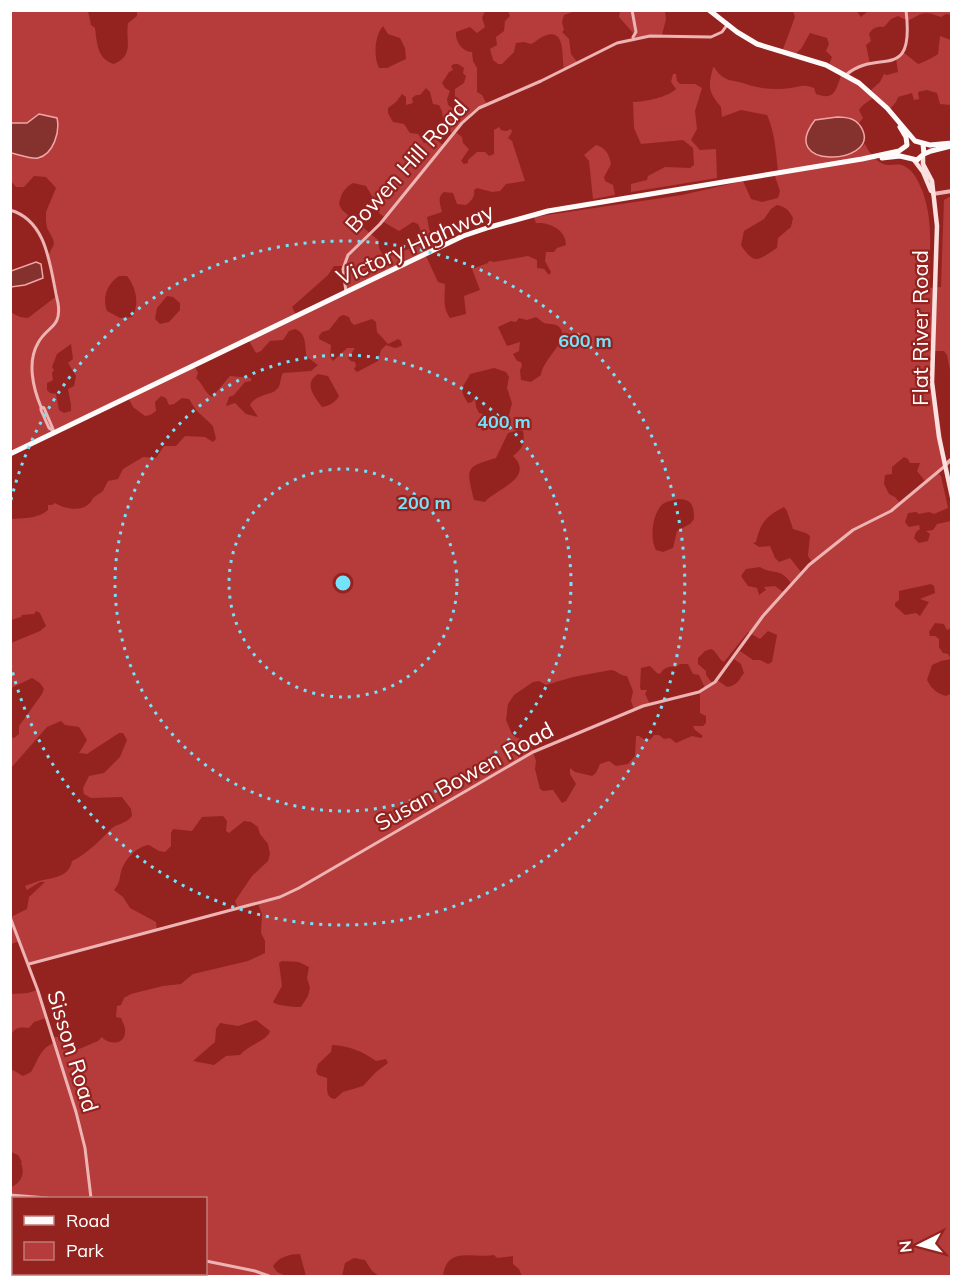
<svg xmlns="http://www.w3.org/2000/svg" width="962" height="1287" font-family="Mulish,sans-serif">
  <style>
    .green { fill: #b53c3b; fill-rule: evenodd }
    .water { fill: #85312e; stroke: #efa7a6; stroke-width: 1.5 }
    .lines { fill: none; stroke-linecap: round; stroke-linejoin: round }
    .minor { stroke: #eeb4b3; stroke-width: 3 }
    .tertiary { stroke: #eeb4b3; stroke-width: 4 }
    .secondary { stroke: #fae0df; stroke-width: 4.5 }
    .primary { stroke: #fffafa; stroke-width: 5 }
    .ring { fill: none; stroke: #73e3fb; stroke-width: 3; stroke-dasharray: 3 6 }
    .labels { text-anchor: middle; stroke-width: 4.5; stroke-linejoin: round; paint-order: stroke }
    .street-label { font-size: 22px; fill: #fff; stroke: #942320 }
    .centre { fill: #73e3fb; stroke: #942320; stroke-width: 3 }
    .ring-label { font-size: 18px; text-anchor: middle; font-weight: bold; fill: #73e3fb; stroke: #942320; stroke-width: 4.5; stroke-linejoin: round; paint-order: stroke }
  </style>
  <rect width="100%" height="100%" fill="#942320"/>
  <!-- green -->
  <path class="green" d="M 662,10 L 665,12 L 666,19 L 662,35 L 633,38 L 634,34 L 619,17 L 620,11 Z
    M 11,11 L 88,11 L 91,25 L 95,28 C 97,43 97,59 114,64 C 135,55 125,41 128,23 L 137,16 L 137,11 L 485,11 L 482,18 L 485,27 L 477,33 L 470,27 L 456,32 C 455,42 463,52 472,52 L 473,61 L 477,68 L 477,92 L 482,95 L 486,103 L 472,112 L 455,132 L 462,137 L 463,143 L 469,149 L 461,161 L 464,164 L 468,163 L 468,160 L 477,152 L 485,152 L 489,156 L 494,154 L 494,130 L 499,127 L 501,130 L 506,131 L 511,129 L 512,132 L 508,138 L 512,141 L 525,181 L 506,184 L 500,191 L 492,192 L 477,188 L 474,190 C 475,197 472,200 466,205 L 457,204 L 453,193 L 444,192 C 437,197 440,204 442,212 L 427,217 L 429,229 L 438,246 L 425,254 L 438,282 L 445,284 C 445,296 442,307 450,318 L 466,314 L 464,296 L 480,290 L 472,269 L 488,263 L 489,261 L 494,262 L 528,256 L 537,260 L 537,268 L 544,269 L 549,275 L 551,272 L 545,261 L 546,252 L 554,252 L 557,248 L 566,245 C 566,230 550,222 536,223 L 534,217 L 682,195 L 743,181 L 751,199 L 762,202 L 778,198 L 780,191 L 774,173 L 778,172 C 776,153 775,133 767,115 L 741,110 L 722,117 L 721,107 C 708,92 708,86 713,68 L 714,67 C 724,83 732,79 746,84 C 760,89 776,90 791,88 C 801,86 804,84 814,88 L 816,94 C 835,101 836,90 842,73 L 829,65 L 832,57 L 826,51 L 829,44 L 827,38 L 810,33 L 801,49 L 794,55 L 782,52 L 795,17 L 793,11 L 859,11 L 858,13 L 861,17 L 868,11 L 951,11 L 951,15 L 946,14 L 941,17 C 935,15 928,12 921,14 C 909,19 912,23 898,16 L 891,19 L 884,27 C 877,26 872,28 869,34 L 871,41 L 866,45 L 870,64 L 854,68 L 846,75 L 870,91 L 880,82 L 884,74 L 887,75 L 898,72 L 896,58 L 903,52 L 918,64 C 922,63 934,57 938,54 L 940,36 L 951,40 L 951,105 L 940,104 L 937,93 L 927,90 L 918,92 L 919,99 L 914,100 L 912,93 L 898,97 L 896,102 L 890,109 L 875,96 C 870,101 862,104 859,110 L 863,118 L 859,123 L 847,117 L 815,120 L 809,150 C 823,159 854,158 865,144 C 869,153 877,164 888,165 C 896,165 900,163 906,167 C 915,173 918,181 922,190 C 935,225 928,253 930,288 L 941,287 L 944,200 L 949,197 L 951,197 L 951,375 L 947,355 L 944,351 L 935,351 L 934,384 L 946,465 L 938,473 L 941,476 L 948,508 L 934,514 L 929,512 L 919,514 L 916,512 L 908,513 L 905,522 L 909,527 L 919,525 L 920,529 L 916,532 L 914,538 L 919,543 L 928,541 L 930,534 L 926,531 L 933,530 L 937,524 L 951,521 L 951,628 L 947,630 L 944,624 L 935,623 L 929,632 L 930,636 L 935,636 L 939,639 L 939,647 L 943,653 L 948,654 L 951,659 L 941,661 L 932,665 L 927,680 C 932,689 936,693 946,696 L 952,693 L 951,1276 L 522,1276 L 519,1269 L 513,1264 L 513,1256 L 497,1258 L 494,1255 C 474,1259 447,1245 443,1276 L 379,1276 L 372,1271 L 365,1260 L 354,1258 L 345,1263 L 342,1276 L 306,1276 L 300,1254 C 289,1254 279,1257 273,1266 L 277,1272 L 286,1276 L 11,1276 L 11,1195 L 12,1187 C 22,1181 25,1174 21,1163 L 22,1162 L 18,1155 L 11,1152 L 11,1069 L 23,1076 L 31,1072 C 38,1061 40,1048 54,1043 L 53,1037 L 61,1037 L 66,1049 L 72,1052 L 98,1041 L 102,1037 C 107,1044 124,1046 125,1033 C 126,1027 123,1023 121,1018 L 116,1017 L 117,1006 L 121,1005 L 124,998 L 131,994 L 163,986 L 181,984 L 193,974 L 248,961 L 265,953 L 265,941 L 261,933 L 262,914 L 258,904 L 238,909 L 235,901 L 252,876 L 268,861 L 270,854 L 268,844 L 260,834 L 258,827 L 251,822 L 244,821 L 229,833 L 226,831 L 227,821 L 223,816 L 202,817 L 192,831 L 173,829 L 171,833 L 171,846 L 165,852 L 159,851 L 149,845 C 137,846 124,860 121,872 C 119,880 120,883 114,890 L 123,897 L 130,908 L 156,922 L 157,930 L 28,964 L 20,941 L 11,944 L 11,917 L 27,909 L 29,897 L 45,882 L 40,882 L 27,890 L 25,886 C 31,884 37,881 43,880 C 57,877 69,876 72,861 C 85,855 100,841 109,831 C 116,823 125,825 132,816 L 131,809 L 122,797 L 91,798 L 84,794 L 83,788 L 89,776 L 104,773 L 120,757 L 127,740 L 123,733 L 119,733 L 87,754 L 79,753 L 87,740 L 79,727 L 65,725 L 61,721 L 47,727 L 11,768 L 11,737 L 14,738 L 19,734 L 19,726 L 42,694 L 44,689 L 40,683 L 32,678 L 11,688 L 11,643 L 40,631 L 46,626 L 40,613 L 36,611 L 34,614 L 22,615 L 21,617 L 11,620 L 11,519 C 24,518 38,519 48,510 L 48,505 L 52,505 L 55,503 C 66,510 87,513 93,498 L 103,491 L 108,481 L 118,479 L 123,469 L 143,457 L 156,458 L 164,446 L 176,446 L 185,436 L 205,437 L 213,442 L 216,439 L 213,426 L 196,410 L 189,399 L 182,398 L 174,404 L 169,405 L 166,398 L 161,396 L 155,402 L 156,411 L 150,415 L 145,416 L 133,407 L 128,397 L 11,453 L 11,307 L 12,313 L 20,317 L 28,318 L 58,295 L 48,256 L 54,244 L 53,239 L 47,228 L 46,221 L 46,212 L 56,188 L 46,177 L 34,176 L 24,187 L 16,187 L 11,181 L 11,153 L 37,159 C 51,147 62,137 57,118 L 39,114 L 27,123 L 11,123 ZM 383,26 L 388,34 L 400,38 L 405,48 L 406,59 L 387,68 L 379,68 C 373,56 375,35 383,26 ZM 454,64 L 458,64 L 464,68 L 463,73 L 466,76 L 464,83 L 455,89 L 455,97 L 460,105 L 459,109 L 456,111 L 448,105 L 447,99 L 450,91 L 445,88 L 442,83 L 449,72 L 453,70 L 451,66 ZM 426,88 L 430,92 L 433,104 L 439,105 L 442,111 L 444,126 L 452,133 L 443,145 L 435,139 L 429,143 L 424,143 L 418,134 L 410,133 L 404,124 L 393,122 L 388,113 L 388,108 L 396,102 L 402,94 L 406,97 L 406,105 L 413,103 L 412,98 L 416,95 L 420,95 ZM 353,183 L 366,186 L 372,196 L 370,205 L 384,217 L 382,221 L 399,231 L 413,222 L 418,224 L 421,231 L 411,248 L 388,257 L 384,257 L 379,248 L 378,240 L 342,210 L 339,204 C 341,194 344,188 353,183 ZM 777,205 C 786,207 789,210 793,218 L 791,227 L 778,238 L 777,248 C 759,259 755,267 741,245 L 744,231 L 764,219 L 771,209 ZM 334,266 L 342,266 L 345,292 L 296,315 L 292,307 L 328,275 ZM 119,276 L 127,276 C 136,287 140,305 132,317 L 120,318 L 107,311 C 102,297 107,284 119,276 ZM 167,296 L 173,297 L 180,303 L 180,310 L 169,322 L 160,324 L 155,319 L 157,308 ZM 344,315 L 349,317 L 351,322 L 354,325 L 372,319 L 376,322 L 377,332 L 388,344 L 398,339 L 401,341 L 402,346 L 395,348 L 386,345 L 381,350 L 378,361 L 357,372 L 354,369 L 356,366 L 355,362 L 351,361 L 348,358 L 355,348 L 347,348 L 333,361 L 330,357 L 331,345 L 319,339 L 319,336 L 322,332 L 329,330 L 340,316 ZM 536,317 C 539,319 541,321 544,323 C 549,325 553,323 558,326 C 573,338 542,359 541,375 L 531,382 L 521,380 L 520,370 L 522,366 L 521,362 L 517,361 L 513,354 L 519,351 L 520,342 L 507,346 L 498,327 L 511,321 L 516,322 L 519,318 L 527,320 ZM 295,329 C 308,334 304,347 307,357 L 318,365 L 311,371 L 283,373 C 280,378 281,384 278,388 C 271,397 258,392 250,405 L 258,417 L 246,414 L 235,403 L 226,406 L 229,397 L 234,395 L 245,382 L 251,381 L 251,378 L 230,376 L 212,397 C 204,392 203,384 196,378 L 198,373 L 194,365 L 248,339 L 256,353 L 261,351 L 270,341 L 283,340 L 289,331 ZM 71,344 L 73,359 L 68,363 L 76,376 L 74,386 L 68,389 L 71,405 L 71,411 L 64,413 L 59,410 L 56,394 L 50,393 L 47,390 L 47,383 L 53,380 L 52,373 L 54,370 L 52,367 L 57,354 ZM 494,368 L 506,372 L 509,377 L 507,388 L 512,403 L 509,415 L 498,420 L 490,417 L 486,428 L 483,431 L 481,429 L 483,414 L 479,413 L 476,407 L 475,398 L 472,402 L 468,403 C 458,388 463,388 470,374 ZM 318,374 L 328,376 L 339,396 C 336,402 329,406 322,407 C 314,396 303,384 318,374 ZM 519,430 L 523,431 C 525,442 523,449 513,456 C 536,478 494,490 485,502 L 474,500 C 466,468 465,467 496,458 L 508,433 ZM 904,457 L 908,459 L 910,463 L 920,463 L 917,471 L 925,481 L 900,503 L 895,497 L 889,494 L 884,484 L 885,475 L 892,474 L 892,467 ZM 678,499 C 692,499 694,506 694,519 L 690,524 L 677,531 L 673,548 L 663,552 L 656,550 C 650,539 652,518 660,507 C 664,501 672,501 678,499 ZM 784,507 L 787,511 L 793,529 L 806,533 L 810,536 L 808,556 L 812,562 L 801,572 L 790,558 L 779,562 L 775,558 L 770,546 L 759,547 L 753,543 L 756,542 C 761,522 765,517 784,507 ZM 760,567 C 773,575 780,567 791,583 L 783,592 L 775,586 L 764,587 L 766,590 L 759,595 L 757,588 L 748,586 L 741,576 L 746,569 ZM 931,584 L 934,586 L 935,593 L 920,599 L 929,602 L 920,616 L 916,613 L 905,615 L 895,606 L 895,603 L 899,600 L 899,591 ZM 768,631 L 777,635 L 772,662 L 768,664 L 760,660 L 753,660 L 740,651 L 734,659 L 741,664 L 744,673 C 738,681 738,685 727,687 L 717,680 L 712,683 L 706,675 L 706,671 L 698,664 L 698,658 L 705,651 L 711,649 C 717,651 718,659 724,662 L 748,632 L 760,639 ZM 680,664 L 688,664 L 693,674 L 699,675 L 705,688 L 700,692 L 700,713 L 706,716 L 706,723 L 703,726 L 693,726 L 695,730 L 703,736 L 701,738 L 692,736 L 676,743 L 670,738 L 664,739 L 659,735 L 654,735 L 651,739 L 647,741 L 639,736 L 636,736 L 635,756 L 628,764 L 616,766 L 609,761 L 600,764 L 596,773 L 592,776 L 575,772 L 570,768 L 570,774 L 576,784 L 566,801 L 562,803 L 553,790 L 543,791 L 540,789 L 535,769 L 536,761 L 529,740 L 517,738 L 512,734 L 506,720 L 508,704 L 514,695 L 533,682 L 539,681 L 546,685 L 573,677 L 611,670 C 618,671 620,676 627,676 L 633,691 L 631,701 L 634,709 L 650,704 L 645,694 L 647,690 L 641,690 L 640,687 L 641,668 L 650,666 L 657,673 L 660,674 C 663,668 670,665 676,667 ZM 282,961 L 299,962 L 309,967 L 307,978 L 310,988 L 308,996 L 301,1007 C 295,1007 277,1006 273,1002 L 282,986 L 279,963 ZM 256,1020 L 270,1031 C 267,1041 248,1045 240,1055 L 226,1056 L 214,1065 L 193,1061 L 215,1042 L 216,1029 L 220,1023 L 238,1026 ZM 332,1045 C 349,1046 362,1051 376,1061 L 386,1059 L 388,1063 L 376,1072 L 363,1086 L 343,1092 L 335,1099 C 324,1098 328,1086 327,1078 L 318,1075 L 316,1071 L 318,1064 L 331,1052 ZM 14,1198 L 206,1198 L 206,1274 L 14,1274 Z
    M 508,11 L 575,11 L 564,15 L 562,22 L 564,30 L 562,32 L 569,39 L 571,54 L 577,62 L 564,68 C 561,59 567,26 544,36 C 539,38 536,42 531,44 L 524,42 L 516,43 L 514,52 L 502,64 L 498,64 L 493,60 L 490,49 L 497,45 L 496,37 L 504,31 L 505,21 L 510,16 Z
    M 673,74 L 676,74 L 677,81 L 680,84 L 695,84 L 702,88 L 695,111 L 697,129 L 691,140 L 700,150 L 716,149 L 717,178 L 631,192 L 631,184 L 647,180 L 648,176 L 665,167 L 690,168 L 694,165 L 693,148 L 683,140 L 641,144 L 634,128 L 633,102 C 645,102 668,97 676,89 L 671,82 Z
    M 596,145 C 606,148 609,154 611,164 L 604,177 L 605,181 L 613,185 L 615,195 L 593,199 L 589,161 L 584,155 Z
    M 37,990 L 46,1018 L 34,1022 L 29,1028 C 21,1027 15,1027 11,1035 L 11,994 L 28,993 Z"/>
  <!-- water -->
  <path class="water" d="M 39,114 L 57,118 C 60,131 54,154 38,158 C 32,160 18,154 11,153 L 11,123 L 27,123 Z
    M 837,117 C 849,117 858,119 863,131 C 877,165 776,170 815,120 Z
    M 36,262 L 41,264 L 43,278 L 25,285 L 11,287 L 11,271 Z"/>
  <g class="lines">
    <!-- minor -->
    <path class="minor" d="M 632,10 L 636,32 L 633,37
      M 846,75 C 878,47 915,85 906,10
      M 10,210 C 49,221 50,270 58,303 C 62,328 47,326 38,343 C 27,362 33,388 41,407 L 41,410 L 49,428 L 55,432
      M 346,292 L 343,269 L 348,255 L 380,224 L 462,123 L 479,108 L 541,81 L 617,43 L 650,36 L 711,37 L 722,32 L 727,25
      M 41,407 L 44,408 L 53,429
      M 10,917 L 38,991 L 76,1112 L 85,1148 L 91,1198
      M 29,964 L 280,897 L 299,888 L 533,752 L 643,706 L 699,692 L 715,682 L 763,616 L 809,565 L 853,530 L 891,511 L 945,466
      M 10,1195 L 47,1198
      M 206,1261 L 255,1271 L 269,1276
      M 51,1276 L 51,1274"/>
    <!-- tertiary -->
    <path class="tertiary" d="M 933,194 L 952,191
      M 945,465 L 952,459"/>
    <!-- secondary -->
    <path class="secondary" d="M 923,157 L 923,164 L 932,181 L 937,226 L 932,382 L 939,437 L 952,497
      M 914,160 L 923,172 L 931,191"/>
    <!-- primary -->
    <path class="primary" d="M 709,10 L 737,32 L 757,44 L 826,65 L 859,83 L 887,108 L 915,141 L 930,145 L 952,143
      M 900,127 L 906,137 L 907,145
      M 924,154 L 931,151 L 951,146
      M 882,158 L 900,156 L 917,160 L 924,154 L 923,144
      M 10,454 L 346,292 L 463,236 L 490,227 L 548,211 L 862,159 L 899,151 L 906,146"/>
  </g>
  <!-- distance rings -->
  <g class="ring">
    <circle cx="343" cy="583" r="114"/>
    <circle cx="343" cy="583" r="228"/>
    <path d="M11 500A342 342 0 1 1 11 666"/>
  </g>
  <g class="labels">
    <!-- street labels -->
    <g class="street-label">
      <text transform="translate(406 166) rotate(-48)" y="8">Bowen Hill Road</text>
      <text transform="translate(415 244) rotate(-24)" y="8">Victory Highway</text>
      <text transform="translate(920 328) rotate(-90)" y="8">Flat River Road</text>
      <text transform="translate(464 776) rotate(-29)" y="8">Susan Bowen Road</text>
      <text transform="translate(73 1051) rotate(73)" y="8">Sisson Road</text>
    </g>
  </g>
  <circle cx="343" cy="583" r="9" class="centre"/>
  <g class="ring-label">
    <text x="585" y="347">600 m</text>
    <text x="504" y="428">400 m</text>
    <text x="424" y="509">200 m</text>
  </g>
  <!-- border -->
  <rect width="962" height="1287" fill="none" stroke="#ffffff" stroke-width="24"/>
  <!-- legend -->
  <rect x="12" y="1197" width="195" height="78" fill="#942320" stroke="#bf7b79" stroke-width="1.5"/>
  <rect x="24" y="1216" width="30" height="9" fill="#fffafa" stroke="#bf7b79" stroke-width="1.5"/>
  <text x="66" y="1227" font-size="18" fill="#ffffff">Road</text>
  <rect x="24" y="1242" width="30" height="18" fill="#b53c3b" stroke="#bf7b79" stroke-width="1.5"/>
  <text x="66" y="1257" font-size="18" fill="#ffffff">Park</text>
  <!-- north arrow -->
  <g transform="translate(920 1245) rotate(264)" stroke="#942320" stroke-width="4.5" paint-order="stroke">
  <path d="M0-4.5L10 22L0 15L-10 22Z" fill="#ffffff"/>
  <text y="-9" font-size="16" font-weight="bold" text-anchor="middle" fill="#ffffff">N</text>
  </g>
</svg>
